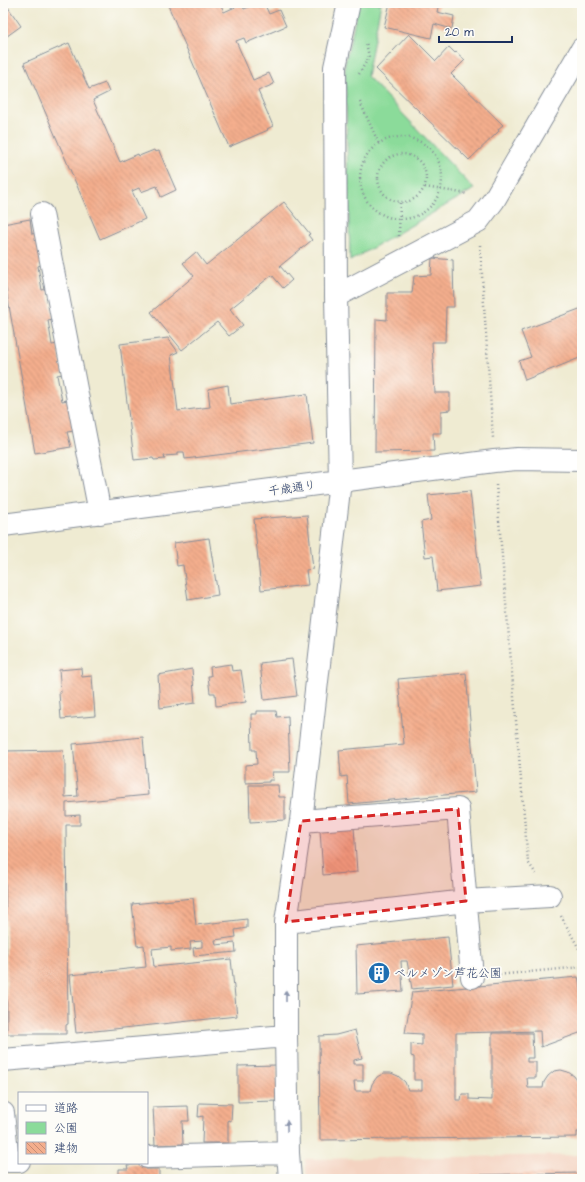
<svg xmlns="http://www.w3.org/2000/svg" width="585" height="1182" font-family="'Architects Daughter','Klee One',sans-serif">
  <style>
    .built { fill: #f4d3c1 }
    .park { fill: #8bdb9a; stroke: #53857c }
    .building { fill: url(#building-back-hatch) }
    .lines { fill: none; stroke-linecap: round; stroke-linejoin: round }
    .minor-casing { stroke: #858d98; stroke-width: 24 }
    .path { stroke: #858d98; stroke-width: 2.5; stroke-dasharray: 1 3; stroke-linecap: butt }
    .minor { stroke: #fff; stroke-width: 22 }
    .oneway { fill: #8d97ae }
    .marked { fill: #d62828; fill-opacity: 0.2; stroke: #d62828; stroke-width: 3; stroke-dasharray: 8 5; stroke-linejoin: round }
    .labels { text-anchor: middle; stroke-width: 3.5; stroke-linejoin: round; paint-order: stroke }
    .street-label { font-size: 12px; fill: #1b2f5e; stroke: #fdfcf7 }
    .poi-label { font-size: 12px; fill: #1b2f5e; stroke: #fdfcf7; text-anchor: start }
  </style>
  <defs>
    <pattern id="building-back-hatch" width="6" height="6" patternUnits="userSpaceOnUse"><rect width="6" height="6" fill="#f4ae8d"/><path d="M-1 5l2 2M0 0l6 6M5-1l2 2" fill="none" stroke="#c58e76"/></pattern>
  </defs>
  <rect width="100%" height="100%" fill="#fdfcf7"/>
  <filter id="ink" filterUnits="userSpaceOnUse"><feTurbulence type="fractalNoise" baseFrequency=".025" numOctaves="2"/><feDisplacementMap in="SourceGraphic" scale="8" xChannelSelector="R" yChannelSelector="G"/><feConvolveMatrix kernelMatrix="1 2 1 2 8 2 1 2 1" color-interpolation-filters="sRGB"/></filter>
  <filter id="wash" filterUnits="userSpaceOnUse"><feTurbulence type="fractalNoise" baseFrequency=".012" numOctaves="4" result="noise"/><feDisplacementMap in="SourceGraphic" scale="16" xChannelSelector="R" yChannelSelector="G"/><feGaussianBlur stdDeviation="0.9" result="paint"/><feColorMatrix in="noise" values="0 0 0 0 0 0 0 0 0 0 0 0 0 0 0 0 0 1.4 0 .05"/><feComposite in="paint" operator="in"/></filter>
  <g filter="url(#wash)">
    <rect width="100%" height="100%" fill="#efebd2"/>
    <!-- built -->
    <path class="built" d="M 582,1155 L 582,1179 L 307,1179 L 305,1159 Z"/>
    <!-- park -->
    <path class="park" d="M 359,3 L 381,3 L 367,76 L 474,189 L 350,261 L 345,64 Z"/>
    <g id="blocks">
      <!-- building -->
      <path class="building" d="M 3,3 L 5,3 L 21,26 L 3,39 Z
        M 167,3 L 220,3 L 224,12 L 242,4 L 244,9 L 259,3 L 264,3 L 269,14 L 279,10 L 286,26 L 246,43 L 244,38 L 236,41 L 253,80 L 269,73 L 274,84 L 258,91 L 273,126 L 267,129 L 268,130 L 229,147 Z
        M 390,3 L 439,3 L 437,12 L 454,16 L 452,29 L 434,24 L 431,38 L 384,27 Z
        M 409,34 L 436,61 L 449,47 L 455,53 L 456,52 L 465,60 L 451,74 L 503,125 L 498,129 L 499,131 L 469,160 L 376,69 Z
        M 69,43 L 89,89 L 105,83 L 109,92 L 93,100 L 120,162 L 138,154 L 139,156 L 154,150 L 155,152 L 159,151 L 176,190 L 161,197 L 157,186 L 141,192 L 139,188 L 132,191 L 145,219 L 100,239 L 24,63 Z
        M 284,202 L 310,234 L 308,235 L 312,240 L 280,266 L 292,280 L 283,288 L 272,275 L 230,309 L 243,325 L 229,336 L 217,322 L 182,350 L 151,312 L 194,276 L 183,263 L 196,252 L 206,265 Z
        M 30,219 L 32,234 L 37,233 L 43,264 L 38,266 L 42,290 L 48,289 L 53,319 L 48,320 L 52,345 L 58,344 L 63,374 L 57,375 L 62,401 L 68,400 L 74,431 L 67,432 L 71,447 L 35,453 L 3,272 L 3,224 Z
        M 432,258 L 453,260 L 454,307 L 446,307 L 445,342 L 432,342 L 435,393 L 450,393 L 450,410 L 441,411 L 441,433 L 433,433 L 434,451 L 375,452 L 376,319 L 387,320 L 387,293 L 412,293 L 414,276 L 431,275 Z
        M 582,308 L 582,357 L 525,380 L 519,361 L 531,357 L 521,331 Z
        M 168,338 L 178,352 L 171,355 L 178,411 L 210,407 L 208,389 L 228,385 L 230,404 L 307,394 L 313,443 L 185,459 L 184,452 L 178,452 L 178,455 L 164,456 L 165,459 L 154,460 L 153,458 L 134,460 L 120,344 Z
        M 470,491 L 481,586 L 437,591 L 433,556 L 425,557 L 421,522 L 431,520 L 428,495 Z
        M 307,515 L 313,569 L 306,570 L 308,585 L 261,590 L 254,519 Z
        M 209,538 L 218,595 L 188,600 L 183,565 L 177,566 L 174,543 Z
        M 292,659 L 297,696 L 264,700 L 260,663 Z
        M 231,664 L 232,671 L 241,670 L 246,702 L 216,706 L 215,693 L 210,693 L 208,676 L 211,676 L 210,667 Z
        M 81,668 L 82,677 L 92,676 L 95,716 L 61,719 L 59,693 L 61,693 L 59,670 Z
        M 192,669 L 195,703 L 160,708 L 158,675 Z
        M 466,673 L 476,792 L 349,804 L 347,776 L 341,777 L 339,750 L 404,744 L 398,679 Z
        M 257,711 L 276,711 L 277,717 L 288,716 L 290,772 L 272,772 L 273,780 L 269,780 L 269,782 L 245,783 L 245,765 L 257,764 L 256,750 L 252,750 L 251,714 L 257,714 Z
        M 143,737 L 148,795 L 66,803 L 66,816 L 80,815 L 80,825 L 66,825 L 68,1024 L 66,1025 L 66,1034 L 7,1034 L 4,751 L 63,750 L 64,760 L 65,760 L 65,797 L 78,796 L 73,744 Z
        M 249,785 L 278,785 L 279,797 L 285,797 L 285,820 L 250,822 Z
        M 354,827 L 357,872 L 323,875 L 320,830 Z
        M 193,898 L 196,925 L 247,919 L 247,928 L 235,930 L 236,937 L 215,940 L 216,945 L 235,943 L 236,952 L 194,956 L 193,948 L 202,947 L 202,941 L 190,942 L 191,949 L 171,951 L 171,947 L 152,949 L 154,967 L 231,959 L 237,1016 L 76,1033 L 70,975 L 146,967 L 144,945 L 137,946 L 132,904 Z
        M 448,937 L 453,985 L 412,989 L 407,961 L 401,961 L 403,991 L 357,994 L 356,946 Z
        M 578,977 L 582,993 L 582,1032 L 541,1047 L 540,1031 L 456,1033 L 456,1100 L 461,1100 L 462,1094 L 469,1094 L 469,1099 L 492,1100 L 492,1033 L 532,1033 L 533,1058 L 527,1058 L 527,1062 L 536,1062 L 536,1078 L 527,1078 L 528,1088 L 543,1088 L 544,1082 L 548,1076 L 554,1071 L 561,1070 L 568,1072 L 574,1076 L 581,1087 L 582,1087 L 582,1132 L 577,1132 L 577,1137 L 320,1140 L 319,1036 L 336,1035 L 355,1030 L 362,1058 L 354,1060 L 354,1064 L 363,1064 L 363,1081 L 354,1081 L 355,1091 L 370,1091 L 372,1084 L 377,1077 L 384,1073 L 391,1073 L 398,1076 L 405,1082 L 408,1090 L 422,1090 L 422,1080 L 414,1080 L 414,1057 L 411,1056 L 411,1044 L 422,1045 L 422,1034 L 405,1033 L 412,992 Z
        M 277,1065 L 278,1101 L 238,1102 L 238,1066 Z
        M 199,1103 L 232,1104 L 231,1121 L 228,1120 L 228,1143 L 202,1143 L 203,1116 L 198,1117 Z
        M 188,1106 L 189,1121 L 182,1121 L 183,1144 L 155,1145 L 153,1107 Z
        M 146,1164 L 146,1169 L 159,1169 L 159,1179 L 119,1179 L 119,1169 L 128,1169 L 127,1165 Z
        M 582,1173 L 582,1179 L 468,1179 L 468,1175 Z"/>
    </g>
  </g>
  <g filter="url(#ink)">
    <use href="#blocks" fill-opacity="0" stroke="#858d98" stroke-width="1"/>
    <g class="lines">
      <!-- minor casing -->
      <g class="minor-casing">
        <path id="minor" d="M 42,214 L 100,513
          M 336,296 L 478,221 L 494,200 L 582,49
          M 3,525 L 494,461 L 517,459 L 582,460
          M 301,821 L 458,809 L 472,977
          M 286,922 L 466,901 L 550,896
          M 3,1060 L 286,1036
          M 3,1113 L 8,1161 L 19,1161
          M 147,1157 L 288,1153
          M 290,1179 L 288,1153 L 286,1036 L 286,922 L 301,821 L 340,481 L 336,296 L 335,67 L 349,3"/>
      </g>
      <!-- path -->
      <path class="path" d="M 359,74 L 369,57 L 366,42
        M 360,102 L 379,144
        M360 178a41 41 0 1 1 82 0a41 41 0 1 1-82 0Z
        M378 178a24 24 0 1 1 48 0a24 24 0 1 1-48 0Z
        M 425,187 L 468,194
        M 399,236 L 400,202
        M 480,245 L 493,438
        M 496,485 L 528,862 L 536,874
        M 561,916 L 582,954
        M 496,975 L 582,967"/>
      <!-- minor -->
      <use href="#minor" class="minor"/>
    </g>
    <!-- one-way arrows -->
    <defs><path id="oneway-solid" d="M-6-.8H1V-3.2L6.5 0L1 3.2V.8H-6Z"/></defs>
    <g class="oneway">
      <use href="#oneway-solid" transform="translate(286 996) rotate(-90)"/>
      <use href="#oneway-solid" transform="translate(287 1126) rotate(-91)"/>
    </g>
  </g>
  <!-- marked area -->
  <path class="marked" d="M 458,809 L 466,901 L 286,922 L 301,821 Z"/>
  <!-- icons -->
  <defs>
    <g id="building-disc" transform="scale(1.15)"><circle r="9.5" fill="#1f6fb2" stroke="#fdfcf7"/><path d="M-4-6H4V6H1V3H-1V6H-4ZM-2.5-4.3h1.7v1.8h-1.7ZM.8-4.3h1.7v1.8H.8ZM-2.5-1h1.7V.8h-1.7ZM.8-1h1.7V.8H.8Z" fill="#fff"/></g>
  </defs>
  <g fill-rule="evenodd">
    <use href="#building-disc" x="379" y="973"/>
  </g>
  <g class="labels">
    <!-- street labels -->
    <g class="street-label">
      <text transform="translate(292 488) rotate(-8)" y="4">千歳通り</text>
    </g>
    <!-- poi labels -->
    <g class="poi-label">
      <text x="394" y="977">ベルメゾン芦花公園</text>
    </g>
  </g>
  <!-- margin -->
  <rect width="585" height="1182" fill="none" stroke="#fdfcf7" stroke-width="16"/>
  <!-- legend -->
  <rect x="18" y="1092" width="130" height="72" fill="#fdfcf7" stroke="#a3aaba"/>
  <rect x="26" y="1105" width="20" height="6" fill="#ffffff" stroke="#a3aaba"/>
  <text x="54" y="1112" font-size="12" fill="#1b2f5e">道路</text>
  <rect x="26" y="1122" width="20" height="12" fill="#8bdb9a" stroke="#a3aaba"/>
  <text x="54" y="1132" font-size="12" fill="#1b2f5e">公園</text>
  <rect x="26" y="1142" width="20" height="12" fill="url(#building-back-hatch)" stroke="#a3aaba"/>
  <text x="54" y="1152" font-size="12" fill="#1b2f5e">建物</text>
  <!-- scale -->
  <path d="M439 36v6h73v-6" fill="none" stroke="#1b2f5e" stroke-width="2"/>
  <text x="445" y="36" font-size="12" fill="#1b2f5e" stroke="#fdfcf7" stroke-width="3" paint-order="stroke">20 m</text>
</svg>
